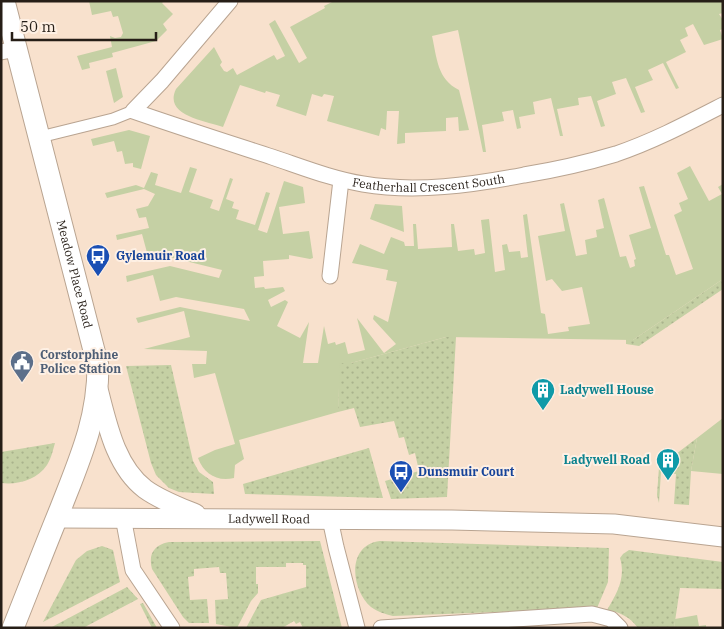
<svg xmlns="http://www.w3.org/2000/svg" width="724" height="629" font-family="'IBM Plex Serif',serif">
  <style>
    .grass { fill: url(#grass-dots) }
    .garden { fill: #c5d0a4 }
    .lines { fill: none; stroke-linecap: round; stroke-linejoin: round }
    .pedestrian-casing { stroke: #b9a491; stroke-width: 13 }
    .minor-casing { stroke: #b9a491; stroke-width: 17 }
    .tertiary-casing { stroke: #b9a491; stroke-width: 21 }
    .secondary-casing { stroke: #b9a491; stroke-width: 23 }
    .pedestrian { stroke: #fff; stroke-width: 11 }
    .minor { stroke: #fff; stroke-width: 15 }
    .tertiary { stroke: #fff; stroke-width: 19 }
    .secondary { stroke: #fff; stroke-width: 21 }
    .labels { text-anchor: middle; stroke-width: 4; stroke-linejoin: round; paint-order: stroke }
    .street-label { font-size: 12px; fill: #261e17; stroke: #fef0e4 }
    .transit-label { font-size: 12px; font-weight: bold; fill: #164399; stroke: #fef0e4; text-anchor: start }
    .service-label { font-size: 12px; font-weight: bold; fill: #4e5e75; stroke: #fef0e4; text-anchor: start }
    .culture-label { font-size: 12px; font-weight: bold; fill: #0d838f; stroke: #fef0e4; text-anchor: start }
  </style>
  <defs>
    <pattern id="grass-dots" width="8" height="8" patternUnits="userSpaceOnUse" patternTransform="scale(1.25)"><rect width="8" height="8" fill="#c5d0a4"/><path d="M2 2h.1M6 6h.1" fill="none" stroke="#a9b28c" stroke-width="1.8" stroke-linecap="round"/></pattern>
  </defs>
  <rect width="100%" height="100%" fill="#f8e1cd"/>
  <!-- grass -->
  <path class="grass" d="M 723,279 L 723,289 L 639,346 L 626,344 L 626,339 L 633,340 Z
    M 446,337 L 456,337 L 447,497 L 391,499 L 385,481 L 419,471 L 415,453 L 409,455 L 404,437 L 399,438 L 394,421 L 360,427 L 354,408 L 338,412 L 339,363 L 351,363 Z
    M 171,365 L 193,461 L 199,472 L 213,482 L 214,494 L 179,492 L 169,488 L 156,475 L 151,463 L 126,366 Z
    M 697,438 L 691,471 L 689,505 L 674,504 L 676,474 L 661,472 L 659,503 L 657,495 L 659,467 Z
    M 55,443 C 53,450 51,459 47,465 C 37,480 18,485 1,483 L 1,452 Z
    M 369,448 L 383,498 L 245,494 L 243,484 Z
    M 320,541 L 342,628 L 303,628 L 300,622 L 296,624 L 294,621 L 282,628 L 246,628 L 261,600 L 306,587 L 306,565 L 303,565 L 303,563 L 286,563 L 286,567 L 256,567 L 256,584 L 258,584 L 258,593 L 251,601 L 237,628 L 216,624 L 215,600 L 228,599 L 226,573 L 220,573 L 219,567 L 194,569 L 194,576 L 188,577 L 190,600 L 207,599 L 209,623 L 189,623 L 183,617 L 152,569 C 148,554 154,545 169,542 Z
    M 380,541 L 609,548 L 608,582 L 597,608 L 393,616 C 385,614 378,612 371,607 C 351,590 346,545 380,541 Z
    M 102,546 L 113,550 L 120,582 L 43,622 L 76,560 L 87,551 Z
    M 629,550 L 723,562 L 723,589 L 680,588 L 674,628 L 638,628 C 630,617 620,612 607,610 C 617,593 626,578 620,558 L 623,554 Z
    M 127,587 L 138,599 L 83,628 L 50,628 Z
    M 143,603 L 157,628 L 152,628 L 140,604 Z"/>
  <!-- garden -->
  <path class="garden" d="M 89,1 L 164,1 L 162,3 L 173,14 L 163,24 L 167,30 L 156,41 L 112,53 L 113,57 L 89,63 L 90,68 L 82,70 L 77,56 L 112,47 L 110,36 L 115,38 L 121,37 L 123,33 L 118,16 L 113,17 L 111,11 L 92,15 Z
    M 334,1 L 723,1 L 723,13 L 719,14 L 723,20 L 723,29 L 720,30 L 723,39 L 704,45 L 693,24 L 685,28 L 688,36 L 680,40 L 686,52 L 666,62 L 679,88 L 676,89 L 663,63 L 648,70 L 653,80 L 635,87 L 645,112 L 641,113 L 626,78 L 612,82 L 616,94 L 597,101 L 605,126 L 601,127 L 591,96 L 578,98 L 579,105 L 557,109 L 563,136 L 560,136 L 551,98 L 533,102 L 535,114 L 519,117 L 521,128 L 517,129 L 513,110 L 502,112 L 504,121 L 482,125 L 486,152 L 483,152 L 458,30 L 432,36 C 437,58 437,79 459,90 L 469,130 L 459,131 L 458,117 L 446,118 L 446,131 L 405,133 L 405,143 L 397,144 L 399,111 L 387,111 L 386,130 L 381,128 L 379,136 L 327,121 L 334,96 L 324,94 L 322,97 L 312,94 L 306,116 L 276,106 L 280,95 L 266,91 L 265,93 L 240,85 L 223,127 C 206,121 163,116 176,89 L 214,47 L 222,62 L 220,65 L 224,71 L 227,72 L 233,68 L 237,75 L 274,55 L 277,60 L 285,56 L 269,24 L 275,20 L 299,63 L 307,58 L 290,27 L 325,8 L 324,6 Z
    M 116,68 L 123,97 L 114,103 L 106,71 Z
    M 129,130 L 150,136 L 141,169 L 133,167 L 133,163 L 125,164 L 122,151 L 117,152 L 114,141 L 93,146 L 91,139 Z
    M 690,166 L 709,201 L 722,194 L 718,187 L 723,184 L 723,279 L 633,340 L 446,337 L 351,363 L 340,363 L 338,412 L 239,440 L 244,459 L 235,465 L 234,478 C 217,482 204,474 198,458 L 215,450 L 235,444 L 215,373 L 194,378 L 192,364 L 206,364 L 207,351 L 144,349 L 190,337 L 184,311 L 138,323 L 136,318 L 180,307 L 250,321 L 244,309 L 176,297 L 160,301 L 153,275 L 127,282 L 126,276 L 170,266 L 219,278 L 222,270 L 165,256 L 149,260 L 142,234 L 117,240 L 116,235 L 149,228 L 146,217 L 139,218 L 136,209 L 148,206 L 155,194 L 144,189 L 107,198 L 105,193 L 136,185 L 144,188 L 151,172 L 158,174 L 155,185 L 181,193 L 190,167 L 197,169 L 189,192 L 213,200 L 210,208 L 219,211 L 230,178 L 233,179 L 226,199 L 234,202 L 232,208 L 239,210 L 236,219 L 255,225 L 266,192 L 270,193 L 258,230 L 267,233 L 284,181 L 303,187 L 305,203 L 279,207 L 283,234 L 309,231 L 313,258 L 310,259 L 289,255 L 289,259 L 263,261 L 264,276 L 254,277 L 255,288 L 264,287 L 265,289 L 283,287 L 285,291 L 268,300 L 271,307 L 285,300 L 288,302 L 277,326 L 300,338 L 309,322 L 303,363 L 318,363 L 324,326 L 328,344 L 335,342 L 336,345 L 345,342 L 348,354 L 365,350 L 357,318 L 384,353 L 396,344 L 373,319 L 374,315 L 388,322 L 397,282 L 386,280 L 388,270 L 352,263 L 360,244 L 384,254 L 391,237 L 404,242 L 405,246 L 414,246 L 413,224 L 416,224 L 418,249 L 452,247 L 451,224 L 454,224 L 458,251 L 474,249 L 475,255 L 485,253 L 481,220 L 489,219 L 495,272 L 505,270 L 502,245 L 507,244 L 509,252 L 520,251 L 521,258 L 528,257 L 523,215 L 527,214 L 541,313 L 545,314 L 548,334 L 569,331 L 568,327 L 590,324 L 582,287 L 562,291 L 552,279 L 546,281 L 538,236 L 565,231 L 560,204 L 564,203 L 576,256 L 587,254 L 585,240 L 597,237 L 596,230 L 604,228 L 598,200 L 604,198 L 620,257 L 626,256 L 630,268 L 635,266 L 634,260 L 636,259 L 629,235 L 651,228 L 639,187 L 644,186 L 666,255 L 669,255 L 676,275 L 693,269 L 674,215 L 682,211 L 679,203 L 688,199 L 677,173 Z
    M 375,204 L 402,206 L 404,232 L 370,219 Z
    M 723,418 L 723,474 L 691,471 L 697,438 Z
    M 697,615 L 699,626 L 706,625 L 706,628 L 674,628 L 675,619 Z"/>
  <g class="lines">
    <!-- pedestrian casing -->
    <g class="pedestrian-casing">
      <path id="pedestrian" d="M 40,137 L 113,119 L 133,111"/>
    </g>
    <!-- minor casing -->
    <g class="minor-casing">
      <g id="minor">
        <path id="s1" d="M 230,1 L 162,81 L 133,111 C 179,127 226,142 272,157 C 302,167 332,179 363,184 C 416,193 472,185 524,175 C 555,170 586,163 616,154 C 654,141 688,123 723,105"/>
        <path d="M 1,52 L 17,49"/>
        <path d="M 330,276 L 341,180"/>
        <path d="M 123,517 L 133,570 L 172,628"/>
        <path d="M 330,519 L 336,547 L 357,628"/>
        <path d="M 381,628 L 592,614 L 611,619 L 620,628"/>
      </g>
    </g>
    <!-- tertiary casing -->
    <g class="tertiary-casing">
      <g id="tertiary">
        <path d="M 98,389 C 107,423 115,466 145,489 C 160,500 179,507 196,514"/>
        <path id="s2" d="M 57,518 L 452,520 L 614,524 L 723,537"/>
      </g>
    </g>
    <!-- secondary casing -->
    <g class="secondary-casing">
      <g id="secondary">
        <path id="s3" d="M 4,1 L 98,366 C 98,420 79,461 60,510 C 44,549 29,588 13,628"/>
      </g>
    </g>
    <!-- pedestrian -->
    <use href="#pedestrian" class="pedestrian"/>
    <!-- minor -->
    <use href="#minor" class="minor"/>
    <!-- tertiary -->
    <use href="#tertiary" class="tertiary"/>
    <!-- secondary -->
    <use href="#secondary" class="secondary"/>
  </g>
  <!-- icons -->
  <defs>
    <g id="bus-pin" transform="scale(1.25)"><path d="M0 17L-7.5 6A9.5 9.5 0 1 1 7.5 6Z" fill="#1a4fb4" stroke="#fef0e4"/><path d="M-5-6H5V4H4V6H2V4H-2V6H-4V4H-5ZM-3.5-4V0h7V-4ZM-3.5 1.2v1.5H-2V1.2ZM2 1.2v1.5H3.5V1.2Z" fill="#fff"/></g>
    <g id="civic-pin" transform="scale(1.25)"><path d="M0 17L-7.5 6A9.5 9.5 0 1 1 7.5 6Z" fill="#5c6f8a" stroke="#fef0e4"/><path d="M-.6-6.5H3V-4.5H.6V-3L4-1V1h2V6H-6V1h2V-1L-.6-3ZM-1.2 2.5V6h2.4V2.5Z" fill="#fff"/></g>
    <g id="building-pin" transform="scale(1.25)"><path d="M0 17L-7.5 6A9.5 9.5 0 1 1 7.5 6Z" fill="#0f9aa8" stroke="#fef0e4"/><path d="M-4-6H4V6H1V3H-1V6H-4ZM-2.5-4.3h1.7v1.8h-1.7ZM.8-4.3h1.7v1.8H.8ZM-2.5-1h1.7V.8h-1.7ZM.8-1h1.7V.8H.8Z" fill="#fff"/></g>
  </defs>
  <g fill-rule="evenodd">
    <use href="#bus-pin" x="98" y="256"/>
    <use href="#civic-pin" x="22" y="362"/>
    <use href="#building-pin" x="543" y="390"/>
    <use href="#building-pin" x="668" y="460"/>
    <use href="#bus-pin" x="401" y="472"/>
  </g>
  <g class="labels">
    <!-- street labels -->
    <g class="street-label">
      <text dy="4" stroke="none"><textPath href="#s1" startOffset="454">Featherhall Crescent South</textPath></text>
      <text dy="4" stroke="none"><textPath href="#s3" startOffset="282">Meadow Place Road</textPath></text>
      <text dy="4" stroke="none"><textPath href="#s2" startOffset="212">Ladywell Road</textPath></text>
    </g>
    <!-- transit labels -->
    <g class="transit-label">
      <text x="116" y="260">Gylemuir Road</text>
      <text x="418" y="476">Dunsmuir Court</text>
    </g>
    <!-- service labels -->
    <g class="service-label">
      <text x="40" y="359">Corstorphine<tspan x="40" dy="14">Police Station</tspan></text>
    </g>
    <!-- culture labels -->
    <g class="culture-label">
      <text x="560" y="394">Ladywell House</text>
      <text x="650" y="464" text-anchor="end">Ladywell Road</text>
    </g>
  </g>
  <!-- border -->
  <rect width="724" height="629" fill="none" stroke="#261e17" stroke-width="5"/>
  <!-- scale -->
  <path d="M12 32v8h144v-8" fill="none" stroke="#261e17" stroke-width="2.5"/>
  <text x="20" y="32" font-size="15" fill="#261e17" stroke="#fef0e4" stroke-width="4" paint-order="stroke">50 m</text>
</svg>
